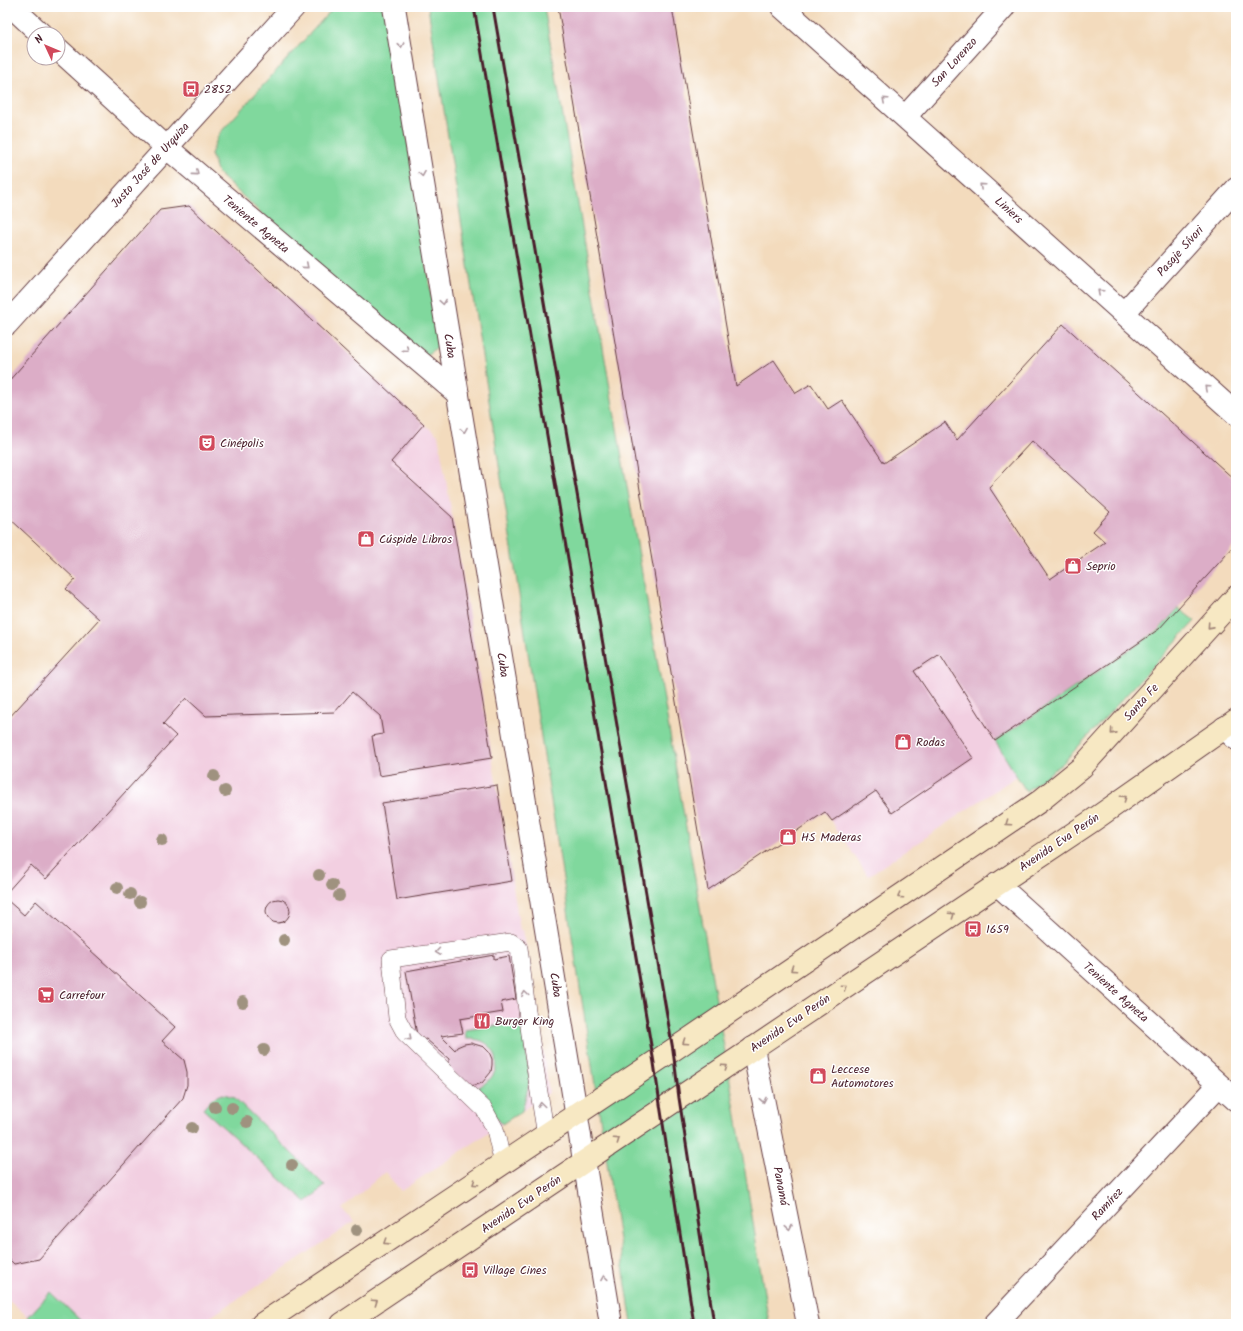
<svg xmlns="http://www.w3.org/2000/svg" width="1243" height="1331" font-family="Kalam,sans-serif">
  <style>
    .built { fill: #f2cfe1 }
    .green { fill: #80d89d; stroke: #657c64 }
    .building { fill: #dcadc7; fill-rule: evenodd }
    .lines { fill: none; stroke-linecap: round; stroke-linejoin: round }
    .service-casing { stroke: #633b41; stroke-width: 18 }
    .minor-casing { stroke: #633b41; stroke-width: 24 }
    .secondary-casing { stroke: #633b41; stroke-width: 24 }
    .service { stroke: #fff; stroke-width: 17 }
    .minor { stroke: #fff; stroke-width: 22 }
    .secondary { stroke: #f7e8c3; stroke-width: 22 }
    .rail { stroke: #4a1f2b; stroke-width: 3 }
    .tree { fill: #9f927f }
    .oneway { stroke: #ae9aa0 }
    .oneway2 { stroke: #a08477 }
    .labels { text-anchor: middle; stroke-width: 3; stroke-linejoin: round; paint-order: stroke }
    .street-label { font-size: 12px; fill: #4a1f2b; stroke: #fff }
    .poi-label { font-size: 12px; fill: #4a1f2b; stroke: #fff; text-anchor: start }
  </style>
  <rect width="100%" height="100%" fill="#fff"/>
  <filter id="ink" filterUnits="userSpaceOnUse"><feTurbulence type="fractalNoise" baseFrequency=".025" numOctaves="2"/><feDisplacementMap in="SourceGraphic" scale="8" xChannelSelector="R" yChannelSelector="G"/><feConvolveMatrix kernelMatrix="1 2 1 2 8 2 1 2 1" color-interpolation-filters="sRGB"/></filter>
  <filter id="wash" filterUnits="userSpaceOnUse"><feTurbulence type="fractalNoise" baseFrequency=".012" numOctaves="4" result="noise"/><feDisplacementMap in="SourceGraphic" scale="16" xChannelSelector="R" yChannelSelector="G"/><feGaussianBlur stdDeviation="0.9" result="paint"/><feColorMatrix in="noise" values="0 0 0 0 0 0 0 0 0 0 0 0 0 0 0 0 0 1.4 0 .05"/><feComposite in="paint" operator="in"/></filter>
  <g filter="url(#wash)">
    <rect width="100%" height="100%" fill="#f3dbbd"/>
    <!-- built -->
    <path class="built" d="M 189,206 L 424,424 L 438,435 L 461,566 L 520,930 L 523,930 L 538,1012 L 549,1093 L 401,1191 L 385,1172 L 342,1209 L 354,1222 L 200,1324 L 36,1324 L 7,1298 L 7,720 L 99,619 L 66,589 L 75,579 L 7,516 L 7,383 L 160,210 Z
      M 940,654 L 1017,776 L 868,876 L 788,756 Z"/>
    <!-- green -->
    <path class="green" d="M 334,7 L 387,7 L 439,346 L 423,357 L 409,351 L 218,173 L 211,154 L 219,134 Z
      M 428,7 L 544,7 L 738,1127 L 769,1324 L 632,1324 Z
      M 1178,608 L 1195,621 L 1062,764 L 1026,791 L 995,741 L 1159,630 Z
      M 522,1022 L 530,1080 L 522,1111 L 502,1124 L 473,1091 C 480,1086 489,1082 493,1075 C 501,1062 495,1047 482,1041 C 477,1039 471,1039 466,1039 L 465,1030 Z
      M 223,1094 L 234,1097 L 325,1186 L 306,1202 L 203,1109 L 213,1098 Z
      M 51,1292 L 84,1324 L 36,1324 L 28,1317 Z"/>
    <g id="blocks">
      <!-- building -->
      <path class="building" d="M 558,7 L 672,7 L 736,386 L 774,360 L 796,393 L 811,384 L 828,409 L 842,400 L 884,463 L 945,422 L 957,440 L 1063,324 L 1236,481 L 1236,544 L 1159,629 L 995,741 L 940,654 L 914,671 L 973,758 L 892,813 L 876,791 L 832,821 L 825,812 L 708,890 ZM 1032,441 L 1110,512 L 1093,531 L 1105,542 L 1050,579 L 989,487 Z
        M 189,206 L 424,424 L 391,462 L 452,517 L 492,758 L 379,776 L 372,736 L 383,734 L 380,716 L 352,692 L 335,712 L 235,715 L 206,716 L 186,698 L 163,724 L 176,736 L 46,879 L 31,865 L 7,892 L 7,720 L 99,619 L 66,589 L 75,579 L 7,516 L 7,383 L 160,210 Z
        M 497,785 L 512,881 L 397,900 L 382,803 Z
        M266 911a12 12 0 1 1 24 0a12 12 0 1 1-24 0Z
        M 7,900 L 24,915 L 36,901 L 175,1027 L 162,1041 L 184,1060 L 187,1072 L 187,1085 L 183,1098 L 39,1259 L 14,1264 L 7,1257 Z
        M 494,955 L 494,959 L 509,956 L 516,999 L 501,1002 L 503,1012 L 460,1019 L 463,1033 L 441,1036 L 455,1050 L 457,1047 L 464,1044 L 471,1043 L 484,1047 L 489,1052 L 492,1059 L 492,1065 L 491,1072 L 482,1083 L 476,1085 L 468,1086 L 449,1067 L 449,1059 L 426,1039 L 418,1041 L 406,971 Z"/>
    </g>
  </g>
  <g filter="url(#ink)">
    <use href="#blocks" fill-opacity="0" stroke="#633b41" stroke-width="1"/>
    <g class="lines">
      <!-- service casing -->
      <g class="service-casing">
        <path id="service" d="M 503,1164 L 495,1129 L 484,1109 L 405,1033 L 397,1018 L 391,959 L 511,942 L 519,948 L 531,1042 L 546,1136"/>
      </g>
      <!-- minor casing -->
      <g class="minor-casing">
        <path id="minor" d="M 12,7 L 41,34
          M 394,7 L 611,1324
          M 782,7 L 1236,414
          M 58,49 L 166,147 L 458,394
          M 905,117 L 1004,7
          M 1124,313 L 1236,189
          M 7,324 L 294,7
          M 1224,728 L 1236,739
          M 997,884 L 1236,1100
          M 753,1048 L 808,1324
          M 995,1324 L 1219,1085"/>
      </g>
      <!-- secondary casing -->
      <g class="secondary-casing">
        <path id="secondary" d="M 262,1324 L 673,1050 L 1040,801 L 1082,767 L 1236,597
          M 342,1324 L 1092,821 L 1236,720"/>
      </g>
      <!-- service -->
      <use href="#service" class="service"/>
      <!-- minor -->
      <use href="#minor" class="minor"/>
      <!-- secondary -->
      <use href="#secondary" class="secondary"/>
      <!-- rail -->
      <path class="rail" d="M 474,7 L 654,1063 L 661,1111 L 694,1324
        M 493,7 L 673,1050 L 679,1098 L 714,1324"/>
    </g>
    <!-- trees -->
    <g class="tree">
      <circle cx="214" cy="776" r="6"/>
      <circle cx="225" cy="791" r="6"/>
      <circle cx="162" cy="840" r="6"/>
      <circle cx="319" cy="875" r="6"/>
      <circle cx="332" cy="885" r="6"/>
      <circle cx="117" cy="888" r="6"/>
      <circle cx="130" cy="894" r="6"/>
      <circle cx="339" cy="896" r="6"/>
      <circle cx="140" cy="902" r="6"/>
      <circle cx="284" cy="940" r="6"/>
      <circle cx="243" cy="1002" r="6"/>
      <circle cx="264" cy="1050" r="6"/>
      <circle cx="215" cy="1107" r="6"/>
      <circle cx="232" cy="1108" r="6"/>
      <circle cx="247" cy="1122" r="6"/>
      <circle cx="192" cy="1128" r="6"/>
      <circle cx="292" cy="1165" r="6"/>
      <circle cx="357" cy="1230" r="6"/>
    </g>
    <!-- one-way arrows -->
    <defs><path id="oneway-chevron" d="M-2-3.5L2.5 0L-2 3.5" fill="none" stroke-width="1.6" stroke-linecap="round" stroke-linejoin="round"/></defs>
    <g class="oneway">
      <use href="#oneway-chevron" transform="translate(401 45) rotate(81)"/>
      <use href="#oneway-chevron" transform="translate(885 100) rotate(-138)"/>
      <use href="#oneway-chevron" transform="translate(196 173) rotate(40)"/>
      <use href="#oneway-chevron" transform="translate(422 174) rotate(81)"/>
      <use href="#oneway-chevron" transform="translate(982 186) rotate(-138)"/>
      <use href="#oneway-chevron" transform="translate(306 266) rotate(40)"/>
      <use href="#oneway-chevron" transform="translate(1100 292) rotate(-138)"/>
      <use href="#oneway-chevron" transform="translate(443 302) rotate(81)"/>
      <use href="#oneway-chevron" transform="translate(406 349) rotate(40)"/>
      <use href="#oneway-chevron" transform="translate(1207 388) rotate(-138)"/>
      <use href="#oneway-chevron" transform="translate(464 430) rotate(81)"/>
      <use href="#oneway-chevron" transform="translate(438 952) rotate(172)"/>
      <use href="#oneway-chevron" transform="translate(525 994) rotate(-98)"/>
      <use href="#oneway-chevron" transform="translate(409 1038) rotate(44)"/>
      <use href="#oneway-chevron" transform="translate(763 1100) rotate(79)"/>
      <use href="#oneway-chevron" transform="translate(541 1105) rotate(-98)"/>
      <use href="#oneway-chevron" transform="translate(789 1228) rotate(79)"/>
      <use href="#oneway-chevron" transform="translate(604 1278) rotate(-99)"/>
    </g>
    <g class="oneway2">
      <use href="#oneway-chevron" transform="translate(1210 626) rotate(132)"/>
      <use href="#oneway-chevron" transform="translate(1113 732) rotate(132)"/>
      <use href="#oneway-chevron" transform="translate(1124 798) rotate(-35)"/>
      <use href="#oneway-chevron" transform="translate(1008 823) rotate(146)"/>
      <use href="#oneway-chevron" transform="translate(900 896) rotate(146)"/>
      <use href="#oneway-chevron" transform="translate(952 915) rotate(-34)"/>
      <use href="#oneway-chevron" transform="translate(793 969) rotate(146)"/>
      <use href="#oneway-chevron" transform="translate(844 987) rotate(-34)"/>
      <use href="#oneway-chevron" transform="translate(685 1042) rotate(146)"/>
      <use href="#oneway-chevron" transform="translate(725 1067) rotate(-34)"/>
      <use href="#oneway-chevron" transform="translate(617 1140) rotate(-34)"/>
      <use href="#oneway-chevron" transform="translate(475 1183) rotate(146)"/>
      <use href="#oneway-chevron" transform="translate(386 1242) rotate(147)"/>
      <use href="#oneway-chevron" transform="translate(375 1302) rotate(-34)"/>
    </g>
  </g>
  <!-- icons -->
  <defs>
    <g id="bus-square" transform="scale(0.9)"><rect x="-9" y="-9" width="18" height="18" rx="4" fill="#d1495b" stroke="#fff"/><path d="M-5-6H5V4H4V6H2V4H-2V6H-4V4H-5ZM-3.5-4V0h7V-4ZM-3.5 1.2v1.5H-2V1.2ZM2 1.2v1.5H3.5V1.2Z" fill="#fff"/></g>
    <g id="theatre-square" transform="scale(0.9)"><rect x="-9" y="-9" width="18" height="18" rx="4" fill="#d1495b" stroke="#fff"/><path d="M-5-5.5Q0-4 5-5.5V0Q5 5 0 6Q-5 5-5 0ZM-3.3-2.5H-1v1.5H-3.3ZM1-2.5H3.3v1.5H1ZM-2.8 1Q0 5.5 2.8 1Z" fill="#fff"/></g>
    <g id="shop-square" transform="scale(0.9)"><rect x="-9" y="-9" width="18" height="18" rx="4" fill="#d1495b" stroke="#fff"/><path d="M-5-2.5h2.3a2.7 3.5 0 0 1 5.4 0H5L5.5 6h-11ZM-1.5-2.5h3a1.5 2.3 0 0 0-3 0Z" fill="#fff"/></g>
    <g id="supermarket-square" transform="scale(0.9)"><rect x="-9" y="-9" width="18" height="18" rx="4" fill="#d1495b" stroke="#fff"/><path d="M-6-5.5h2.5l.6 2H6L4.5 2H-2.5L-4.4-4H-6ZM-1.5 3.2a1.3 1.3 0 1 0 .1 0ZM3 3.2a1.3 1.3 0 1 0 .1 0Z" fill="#fff"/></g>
    <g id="restaurant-square" transform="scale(0.9)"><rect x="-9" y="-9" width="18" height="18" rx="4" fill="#d1495b" stroke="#fff"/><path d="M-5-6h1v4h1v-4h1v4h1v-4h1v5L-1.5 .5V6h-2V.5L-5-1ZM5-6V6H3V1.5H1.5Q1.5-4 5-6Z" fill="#fff"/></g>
  </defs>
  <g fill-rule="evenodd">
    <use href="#bus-square" x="191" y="89"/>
    <use href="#theatre-square" x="207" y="443"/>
    <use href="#shop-square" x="366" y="539"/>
    <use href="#shop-square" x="1073" y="566"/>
    <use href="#shop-square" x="903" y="742"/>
    <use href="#shop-square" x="788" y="837"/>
    <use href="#bus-square" x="973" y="929"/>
    <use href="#supermarket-square" x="46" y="995"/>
    <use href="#restaurant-square" x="482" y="1021"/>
    <use href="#shop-square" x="818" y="1076"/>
    <use href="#bus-square" x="470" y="1270"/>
  </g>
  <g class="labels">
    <!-- street labels -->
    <g class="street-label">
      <text transform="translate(954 62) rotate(-48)" y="4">San Lorenzo</text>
      <text transform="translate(150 165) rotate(-48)" y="4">Justo José de Urquiza</text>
      <text transform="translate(1009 210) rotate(42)" y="4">Liniers</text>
      <text transform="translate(256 224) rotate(40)" y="4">Teniente Agneta</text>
      <text transform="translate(1180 251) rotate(-48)" y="4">Pasaje Sívori</text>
      <text transform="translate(450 346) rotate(81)" y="4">Cuba</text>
      <text transform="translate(503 665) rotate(81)" y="4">Cuba</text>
      <text transform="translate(1141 702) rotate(-48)" y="4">Santa Fe</text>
      <text transform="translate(1059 842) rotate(-34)" y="4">Avenida Eva Perón</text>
      <text transform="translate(556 985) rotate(81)" y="4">Cuba</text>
      <text transform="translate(1116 992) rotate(42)" y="4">Teniente Agneta</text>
      <text transform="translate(790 1023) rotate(-34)" y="4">Avenida Eva Perón</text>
      <text transform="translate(781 1186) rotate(79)" y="4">Panamá</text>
      <text transform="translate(521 1204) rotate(-34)" y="4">Avenida Eva Perón</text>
      <text transform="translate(1107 1204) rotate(-47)" y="4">Ramírez</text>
    </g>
    <!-- poi labels -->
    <g class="poi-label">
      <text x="204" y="93">2852</text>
      <text x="220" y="447">Cinépolis</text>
      <text x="379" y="543">Cúspide Libros</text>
      <text x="1086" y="570">Seprio</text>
      <text x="916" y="746">Rodas</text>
      <text x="801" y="841">HS Maderas</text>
      <text x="986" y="933">1659</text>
      <text x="59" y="999">Carrefour</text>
      <text x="495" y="1025">Burger King</text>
      <text x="831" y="1073">Leccese<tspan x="831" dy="14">Automotores</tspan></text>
      <text x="483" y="1274">Village Cines</text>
    </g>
  </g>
  <!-- margin -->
  <rect width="1243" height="1331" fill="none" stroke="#fff" stroke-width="24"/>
  <!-- north arrow -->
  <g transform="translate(46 46) rotate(314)"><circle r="19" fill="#ffffff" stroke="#b7a5aa"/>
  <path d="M0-3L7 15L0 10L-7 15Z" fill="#d1495b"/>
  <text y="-6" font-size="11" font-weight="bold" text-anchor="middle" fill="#4a1f2b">N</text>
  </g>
</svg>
